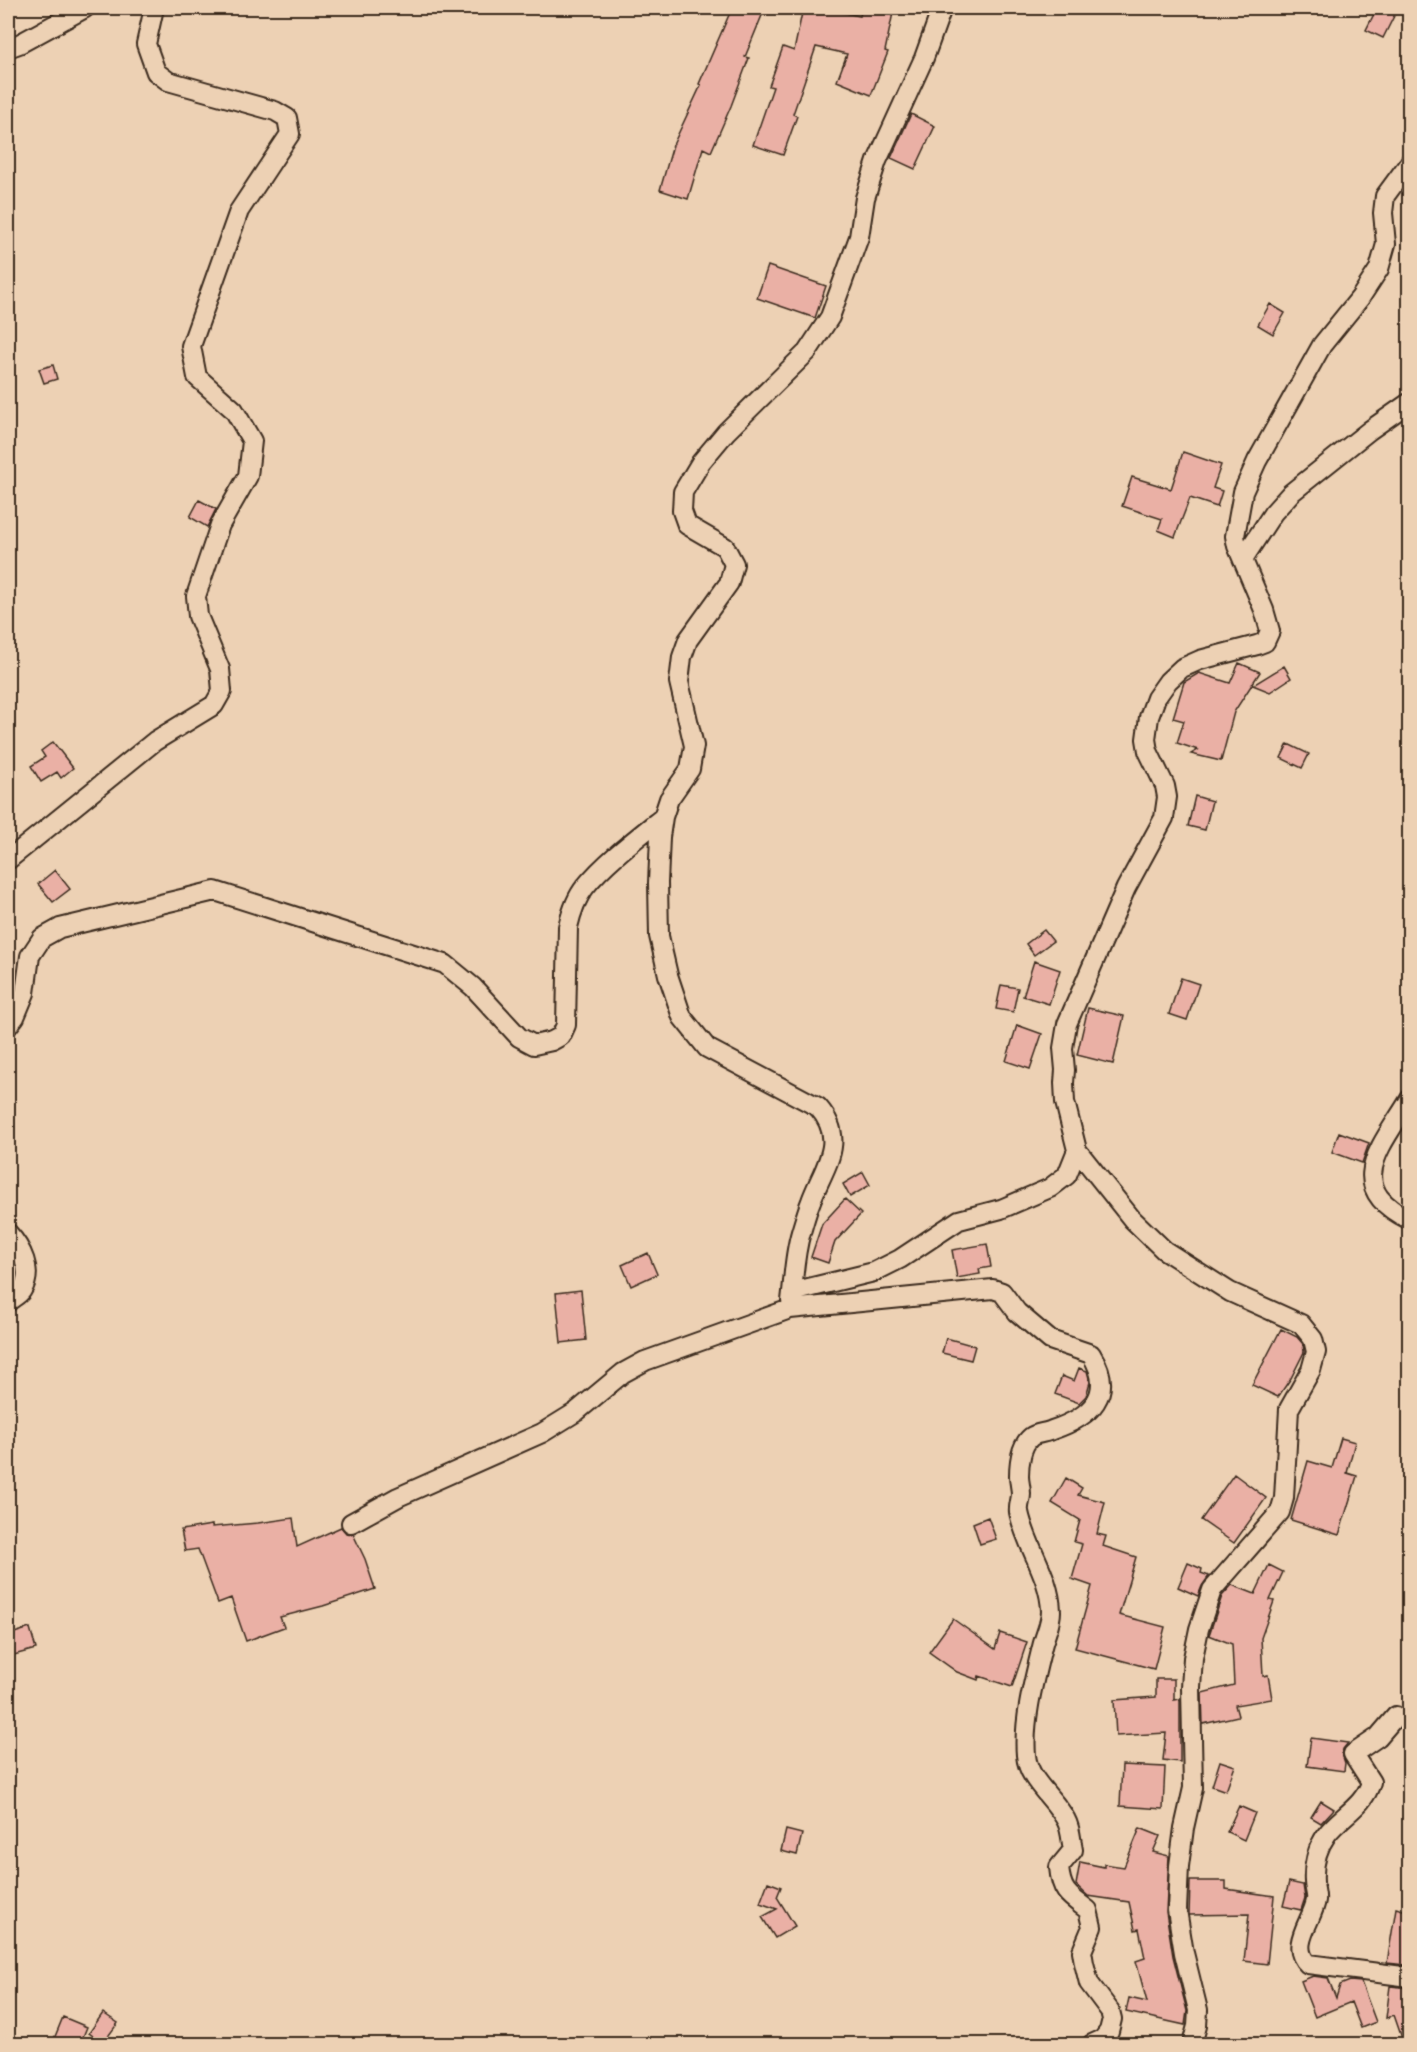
<svg xmlns="http://www.w3.org/2000/svg" width="1417" height="2052" font-family="Kalam,sans-serif">
  <style>
    .building { fill: #eab0a5; stroke: #3b2a1e; stroke-width: 1.5 }
    .lines { fill: none; stroke-linecap: round; stroke-linejoin: round }
    .minor-casing { stroke: #3b2a1e; stroke-width: 22 }
    .minor { stroke: #edd1b4; stroke-width: 18 }
  </style>
  <rect width="100%" height="100%" fill="#edd1b4"/>
  <filter id="ink" filterUnits="userSpaceOnUse"><feTurbulence type="fractalNoise" baseFrequency=".0167" numOctaves="2"/><feDisplacementMap in="SourceGraphic" scale="12" xChannelSelector="R" yChannelSelector="G"/><feConvolveMatrix kernelMatrix="1 2 1 2 8 2 1 2 1" color-interpolation-filters="sRGB"/></filter>
  <g filter="url(#ink)">
    <!-- building -->
    <path class="building" d="M 732,8 L 765,8 L 745,57 L 749,58 L 731,106 L 711,152 L 703,148 L 688,199 L 660,190 L 673,145 L 701,85 L 699,84 Z
      M 803,8 L 822,8 L 860,16 L 862,8 L 894,8 L 885,51 L 888,52 L 871,95 L 837,81 L 847,54 L 816,47 L 793,114 L 797,116 L 783,155 L 753,145 L 773,87 L 769,86 L 783,47 L 794,51 Z
      M 1377,8 L 1398,8 L 1383,38 L 1366,30 Z
      M 911,114 L 935,126 L 915,169 L 891,158 Z
      M 768,266 L 826,286 L 815,318 L 757,298 Z
      M 1270,304 L 1285,313 L 1273,334 L 1258,325 Z
      M 53,365 L 57,379 L 44,383 L 39,369 Z
      M 1183,452 L 1221,465 L 1213,488 L 1222,491 L 1217,507 L 1190,498 L 1175,537 L 1158,530 L 1162,519 L 1122,506 L 1132,477 L 1171,489 Z
      M 199,500 L 216,509 L 207,527 L 190,517 Z
      M 1239,663 L 1260,672 L 1234,712 L 1221,761 L 1191,754 L 1198,750 L 1177,743 L 1184,721 L 1173,718 L 1184,682 L 1199,673 L 1230,683 Z
      M 1284,666 L 1291,678 L 1270,692 L 1253,685 Z
      M 53,742 L 73,768 L 61,778 L 57,772 L 41,782 L 31,766 L 45,757 L 41,751 Z
      M 1288,744 L 1309,754 L 1302,768 L 1281,758 Z
      M 1195,796 L 1212,801 L 1205,830 L 1188,826 Z
      M 55,870 L 70,889 L 53,902 L 38,884 Z
      M 1044,930 L 1053,941 L 1034,955 L 1026,944 Z
      M 1034,961 L 1060,970 L 1049,1004 L 1023,996 Z
      M 1181,978 L 1199,984 L 1187,1020 L 1169,1014 Z
      M 1001,985 L 1018,988 L 1013,1012 L 996,1009 Z
      M 1088,1008 L 1124,1016 L 1113,1064 L 1077,1055 Z
      M 1017,1025 L 1042,1034 L 1030,1069 L 1006,1061 Z
      M 1339,1132 L 1369,1143 L 1362,1163 L 1332,1152 Z
      M 863,1172 L 870,1185 L 850,1197 L 843,1184 Z
      M 845,1199 L 861,1214 L 835,1242 L 828,1263 L 811,1257 L 822,1224 Z
      M 987,1244 L 991,1267 L 979,1269 L 980,1274 L 957,1278 L 952,1250 Z
      M 648,1253 L 657,1274 L 631,1286 L 622,1265 Z
      M 581,1290 L 586,1340 L 561,1343 L 556,1293 Z
      M 1281,1329 L 1297,1337 L 1303,1344 L 1304,1352 L 1291,1378 L 1278,1397 L 1252,1385 Z
      M 946,1338 L 975,1346 L 971,1360 L 942,1353 Z
      M 1079,1368 L 1087,1371 L 1090,1382 L 1086,1396 L 1079,1403 L 1055,1394 L 1062,1376 L 1074,1381 Z
      M 1341,1438 L 1355,1442 L 1347,1473 L 1357,1476 L 1339,1535 L 1291,1520 L 1308,1461 L 1332,1468 Z
      M 1234,1474 L 1266,1498 L 1234,1543 L 1201,1520 Z
      M 1066,1478 L 1082,1488 L 1078,1495 L 1105,1502 L 1097,1534 L 1106,1536 L 1103,1546 L 1136,1557 L 1119,1615 L 1165,1627 L 1154,1669 L 1075,1648 L 1092,1586 L 1072,1579 L 1082,1544 L 1074,1542 L 1080,1520 L 1052,1503 Z
      M 988,1517 L 996,1539 L 980,1544 L 973,1523 Z
      M 293,1518 L 297,1547 L 341,1527 L 346,1533 L 353,1534 L 365,1559 L 375,1589 L 323,1606 L 280,1617 L 284,1627 L 246,1641 L 231,1598 L 218,1603 L 198,1549 L 185,1551 L 181,1530 L 212,1525 L 212,1527 L 258,1523 Z
      M 1188,1563 L 1202,1569 L 1201,1573 L 1209,1576 L 1202,1586 L 1198,1596 L 1178,1587 Z
      M 1269,1565 L 1283,1572 L 1270,1600 L 1274,1601 L 1261,1638 L 1263,1676 L 1268,1675 L 1272,1699 L 1235,1705 L 1238,1716 L 1203,1724 L 1202,1693 L 1234,1685 L 1232,1644 L 1209,1635 L 1222,1596 L 1232,1585 L 1255,1594 Z
      M 953,1619 L 995,1649 L 1000,1633 L 1027,1642 L 1012,1687 L 979,1676 L 978,1680 L 957,1672 L 929,1652 Z
      M 30,1628 L 36,1649 L 10,1656 L 8,1635 Z
      M 1156,1679 L 1174,1679 L 1174,1700 L 1180,1699 L 1180,1762 L 1163,1760 L 1166,1733 L 1116,1736 L 1114,1700 L 1156,1697 Z
      M 1311,1738 L 1348,1743 L 1343,1749 L 1342,1754 L 1345,1763 L 1344,1771 L 1307,1766 Z
      M 1220,1761 L 1235,1766 L 1226,1791 L 1212,1786 Z
      M 1122,1765 L 1165,1767 L 1163,1809 L 1120,1806 Z
      M 1321,1801 L 1334,1809 L 1321,1823 L 1311,1817 Z
      M 1239,1806 L 1255,1813 L 1244,1840 L 1227,1832 Z
      M 1140,1828 L 1160,1836 L 1153,1852 L 1169,1856 L 1166,1912 L 1173,1956 L 1187,2011 L 1185,2025 L 1126,2012 L 1129,1998 L 1147,2002 L 1136,1961 L 1145,1958 L 1139,1929 L 1135,1930 L 1129,1902 L 1088,1896 L 1076,1885 L 1080,1862 L 1104,1867 L 1104,1864 L 1124,1867 Z
      M 786,1830 L 802,1834 L 797,1855 L 781,1851 Z
      M 1190,1881 L 1226,1881 L 1226,1889 L 1274,1896 L 1267,1964 L 1244,1961 L 1249,1914 L 1189,1915 Z
      M 768,1882 L 781,1887 L 777,1897 L 795,1926 L 775,1938 L 762,1917 L 777,1909 L 760,1903 Z
      M 1289,1882 L 1303,1885 L 1305,1898 L 1301,1910 L 1283,1906 Z
      M 1396,1908 L 1410,1912 L 1410,1944 L 1406,1965 L 1387,1963 Z
      M 1313,1976 L 1328,1978 L 1336,1998 L 1340,1985 L 1350,1981 L 1361,1982 L 1376,2022 L 1361,2028 L 1351,2002 L 1315,2017 L 1301,1981 Z
      M 1390,1986 L 1410,1988 L 1410,2044 L 1404,2044 L 1394,2015 L 1386,2018 Z
      M 103,2013 L 118,2023 L 103,2043 L 89,2033 Z
      M 63,2017 L 87,2027 L 80,2044 L 52,2044 Z"/>
    <g class="lines">
      <!-- minor casing -->
      <g class="minor-casing">
        <path id="minor" d="M 8,48 L 19,44 L 85,8
          M 1243,559 L 1273,513 L 1291,493 L 1370,430 L 1410,402
          M 8,860 L 155,741 L 214,705 L 222,691 L 220,669 L 198,616 L 196,596 L 220,525 L 248,476 L 252,441 L 234,410 L 197,377 L 191,346 L 239,211 L 290,134 L 287,118 L 275,111 L 168,81 L 156,72 L 146,44 L 154,8
          M 8,1026 L 15,1017 L 25,993 L 30,956 L 42,938 L 60,928 L 215,891 L 445,964 L 473,987 L 519,1037 L 534,1045 L 552,1041 L 561,1036 L 566,1025 L 568,927 C 571,914 576,898 585,887 C 604,863 638,837 663,817
          M 1410,1099 C 1382,1146 1341,1187 1410,1220
          M 8,1233 C 21,1247 34,1271 22,1290 C 19,1295 12,1298 8,1302
          M 792,1292 C 794,1272 795,1252 801,1232 C 804,1222 807,1211 811,1201 C 824,1166 848,1141 818,1107 L 707,1048 L 682,1017 L 668,975 L 659,936 L 658,883 L 660,837 L 663,817 L 669,799 L 690,769 L 694,746 L 679,682 L 682,657 L 688,640 L 729,583 L 734,564 L 725,547 L 687,525 L 682,511 L 683,492 L 701,462 L 726,432 L 807,352 L 830,317 L 859,237 L 865,198 L 877,161 L 924,58 L 942,8
          M 791,1301 L 792,1292 L 874,1272 L 900,1259 L 959,1220 L 1001,1209 L 1050,1188 L 1067,1175 L 1077,1150
          M 351,1523 L 398,1497 L 542,1433 L 576,1412 L 623,1373 L 645,1361 L 790,1309 L 993,1289 L 1002,1292 L 1017,1312 L 1050,1340 L 1091,1354 C 1116,1394 1091,1417 1052,1430 C 1046,1433 1036,1433 1031,1437 C 1021,1445 1019,1464 1019,1476 C 1019,1482 1021,1488 1021,1494 C 1021,1500 1018,1506 1019,1512 C 1026,1547 1050,1575 1051,1611 C 1051,1624 1045,1634 1042,1647 C 1034,1680 1023,1720 1026,1755 C 1028,1781 1054,1797 1066,1820 C 1071,1829 1071,1840 1073,1850 L 1059,1867 C 1061,1892 1069,1896 1088,1910 L 1092,1927 L 1082,1951 L 1084,1963 L 1089,1983 L 1110,2011 L 1112,2019 L 1109,2031 L 1103,2039 L 1092,2044
          M 1396,1716 L 1378,1737 L 1353,1754 L 1371,1782 C 1365,1805 1341,1816 1327,1834 C 1317,1848 1313,1866 1314,1882 C 1314,1888 1317,1895 1316,1900 C 1313,1920 1288,1946 1308,1964 L 1410,1977
          M 1192,2044 L 1197,2026 L 1198,2010 L 1184,1953 L 1177,1910 L 1179,1866 L 1184,1828 L 1193,1788 L 1191,1687 L 1193,1658 L 1199,1629 L 1212,1590 L 1280,1512 L 1284,1498 L 1289,1409 L 1311,1370 L 1316,1352 L 1313,1339 L 1301,1324 L 1230,1292 L 1164,1250 L 1132,1219 L 1077,1150 L 1065,1102 L 1064,1083 L 1065,1070 L 1063,1048 L 1067,1024 L 1126,888 L 1164,818 L 1167,797 L 1165,786 L 1148,751 L 1146,739 L 1149,717 L 1156,698 L 1168,681 L 1182,668 L 1200,660 L 1257,645 L 1265,642 L 1270,631 L 1264,610 L 1237,546 L 1235,536 L 1243,492 L 1257,461 L 1322,345 L 1360,298 L 1379,269 L 1386,244 L 1383,213 L 1385,196 L 1410,162"/>
      </g>
      <!-- minor -->
      <use href="#minor" class="minor"/>
    </g>
  </g>
  <!-- margin -->
  <rect width="1417" height="2052" fill="none" stroke="#edd1b4" stroke-width="30"/>
  <rect x="15" y="15" width="1387" height="2022" fill="none" stroke="#3b2a1e" stroke-width="2" filter="url(#ink)"/>
</svg>
